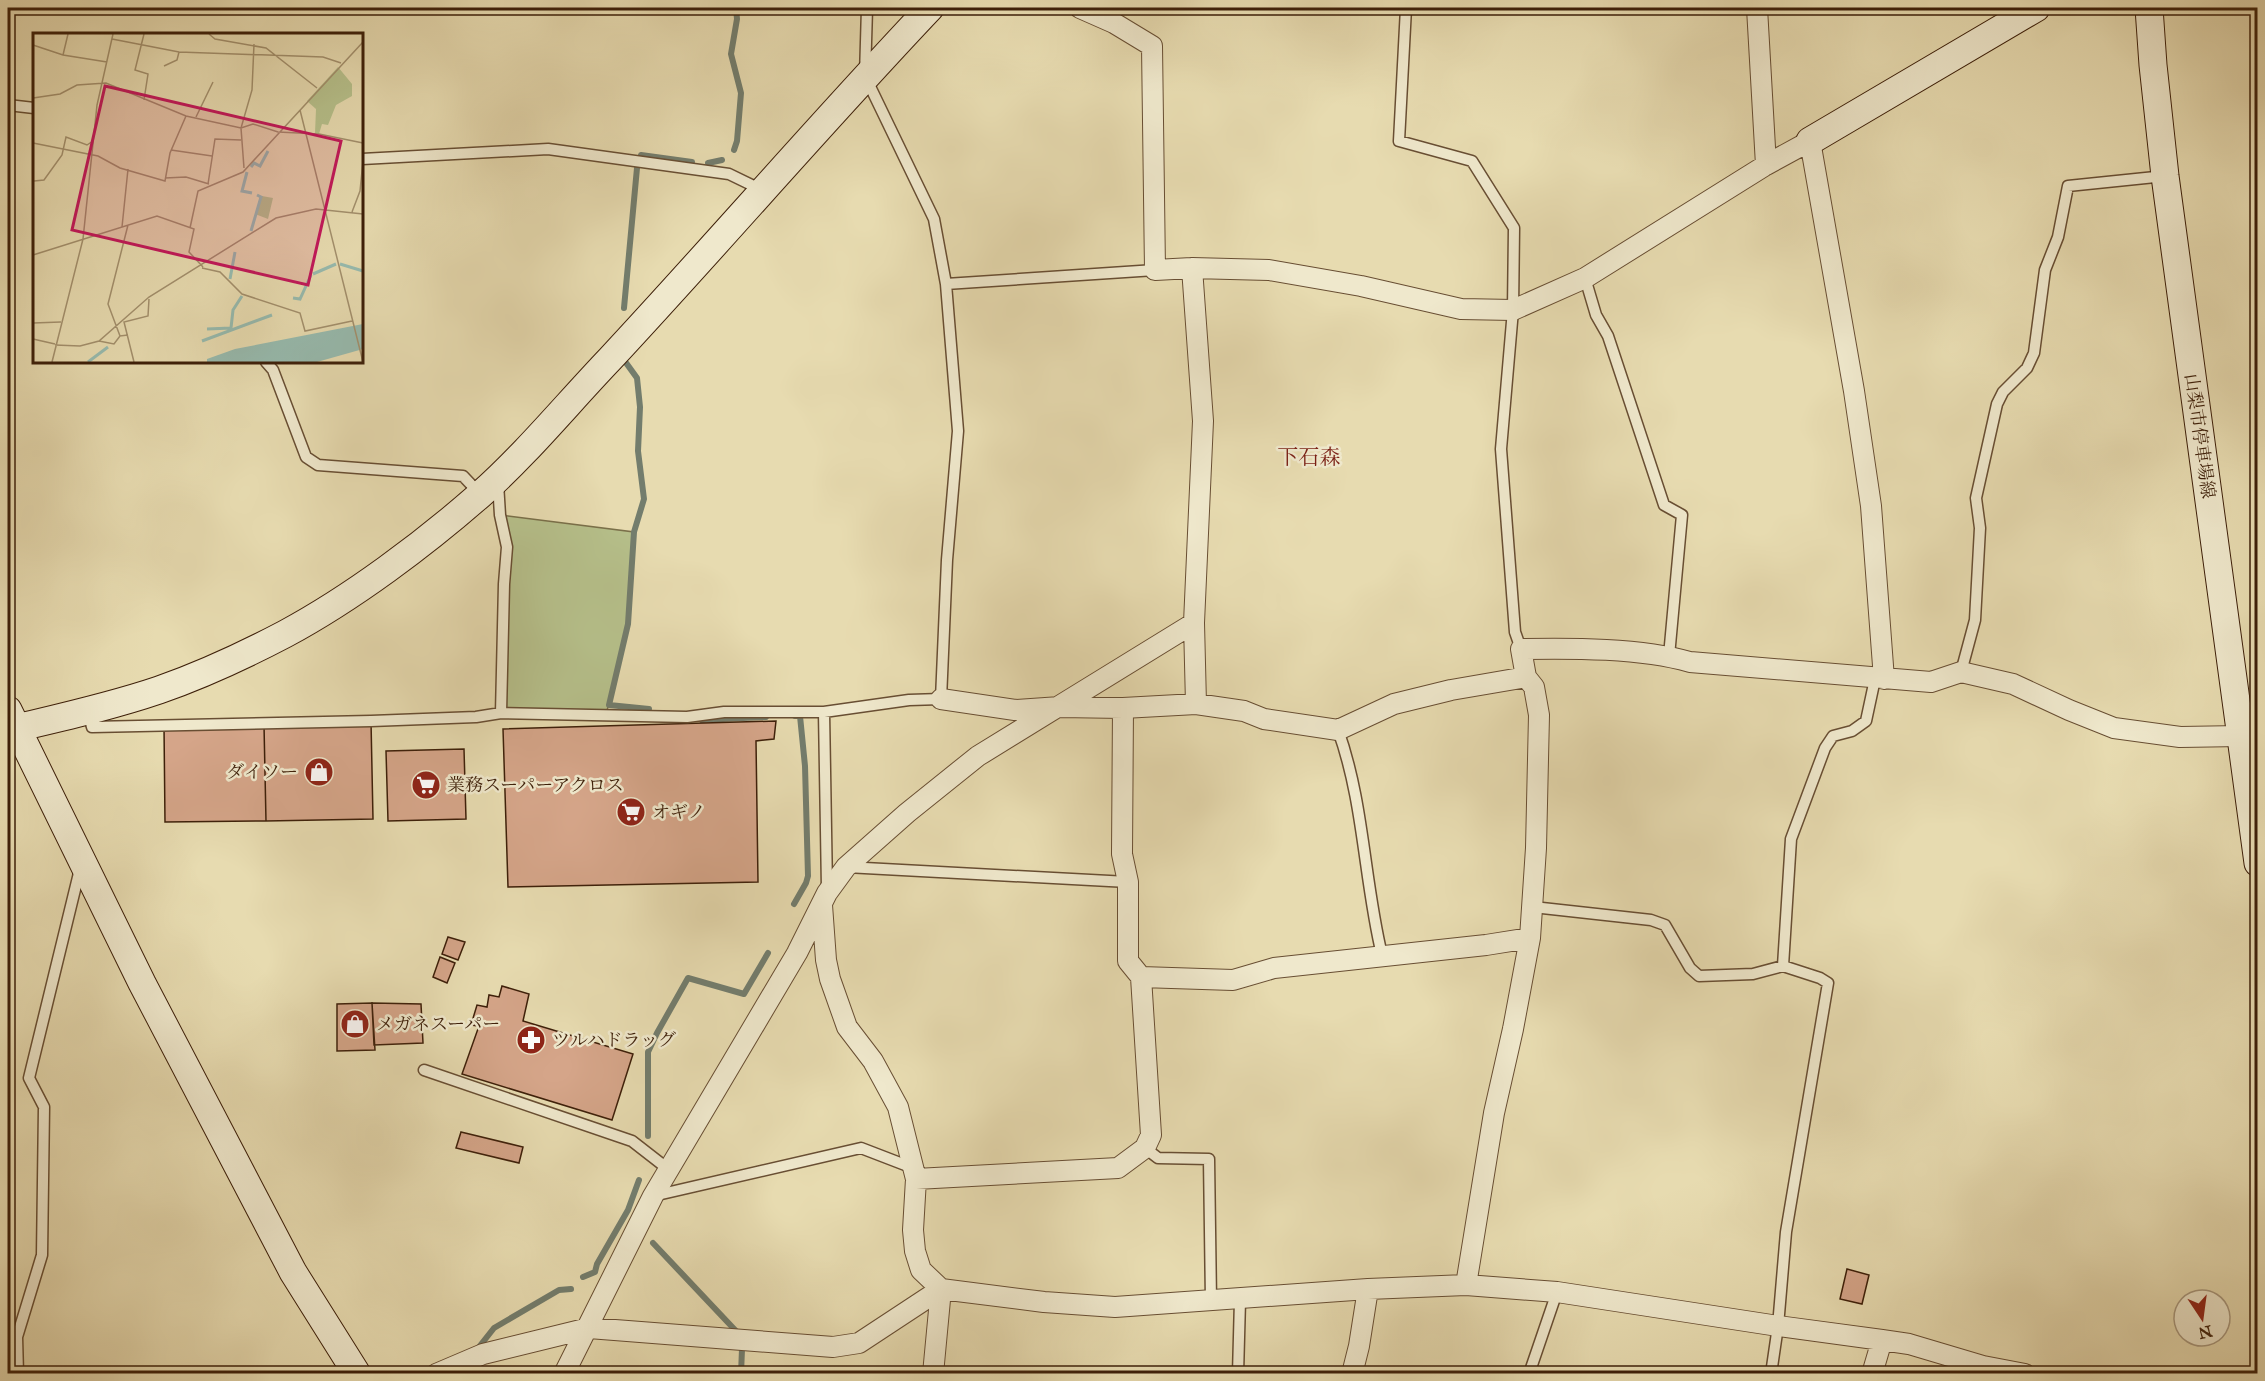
<svg xmlns="http://www.w3.org/2000/svg" width="2265" height="1381" font-family="'IM FELL Great Primer','Noto Serif JP',serif">
  <style>
    .green { fill: #b6c08b; stroke: #7a704a; stroke-width: 1.5 }
    .lines { fill: none; stroke-linecap: round; stroke-linejoin: round }
    .stream { stroke: #737d6d; stroke-width: 6 }
    .building { fill: #d5a589; stroke: #3d1f09; stroke-width: 1.5 }
    .lane-casing { stroke: #684e33; stroke-width: 13 }
    .street-casing { stroke: #684e33; stroke-width: 22 }
    .secondary-casing { stroke: #3d1f09; stroke-width: 29 }
    .lane { stroke: #efe8cc; stroke-width: 10 }
    .street { stroke: #efe8cc; stroke-width: 20 }
    .secondary { stroke: #efe8cc; stroke-width: 27 }
    .labels { text-anchor: middle; stroke-width: 5; stroke-linejoin: round; paint-order: stroke }
    .street-label { font-size: 18px; fill: #3d1f09; stroke: #efe8cc }
    .poi-label { font-size: 18px; fill: #3d1f09; stroke: #efe8cc; text-anchor: start }
    .quarter-label { font-size: 21px; fill: #7a1f14; stroke: #efe8cc }
    .inset-river { fill: none; stroke: #97bbaf; stroke-width: 3 }
    .inset-road { fill: none; stroke: #a3906d; stroke-width: 1.5 }
    .view { fill: #c2185b; fill-opacity: 0.15; stroke: #c2185b; stroke-width: 3 }
    .inset-edge { fill: none; stroke: #3d1f09; stroke-width: 3 }
  </style>
  <rect width="100%" height="100%" fill="#e7dbb0"/>
  <filter id="stains"><feTurbulence type="fractalNoise" baseFrequency=".00333" numOctaves="4"/><feColorMatrix values="0 0 0 0 .2 0 0 0 0 .09 0 0 0 0 .02 0 0 0 .5 -.17"/></filter>
  <radialGradient id="worn" r=".72"><stop offset=".6" stop-color="#630" stop-opacity="0"/><stop offset="1" stop-color="#630" stop-opacity=".3"/></radialGradient>
  <!-- green -->
  <path class="green" d="M 500,515 L 634,532 L 628,624 L 606,715 L 501,713 L 507,547 Z"/>
  <g class="lines">
    <!-- stream -->
    <path class="stream" d="M 8,16 L 10,8
      M 734,150 L 737,141 L 741,93 L 731,54 L 737,19 L 736,8
      M 641,155 L 692,162
      M 708,163 L 722,160
      M 624,308 L 637,168
      M 624,360 L 637,378 L 640,407 L 638,451 L 644,499 L 634,532 L 628,624 L 609,705 L 649,709
      M 702,720 L 766,717
      M 794,904 L 806,883 L 808,876 L 805,766 L 800,716 L 795,716
      M 648,1136 L 648,1052 L 657,1033 L 688,978 L 744,994 L 768,953
      M 653,1243 L 736,1331
      M 583,1277 L 595,1272 L 597,1264 L 628,1210 L 639,1180
      M 479,1347 L 494,1328 L 559,1290 L 571,1289
      M 741,1374 L 742,1349"/>
  </g>
  <!-- building -->
  <path class="building" d="M 371,721 L 373,819 L 266,821 L 264,725 Z
    M 776,721 L 774,739 L 756,741 L 758,882 L 508,887 L 503,729 Z
    M 264,725 L 266,821 L 165,822 L 164,726 Z
    M 464,749 L 466,819 L 388,821 L 386,751 Z
    M 448,937 L 465,942 L 458,960 L 442,954 Z
    M 440,957 L 455,963 L 447,983 L 433,977 Z
    M 502,986 L 529,994 L 523,1021 L 633,1054 L 612,1120 L 462,1074 L 479,1026 L 471,1025 L 477,1005 L 487,1007 L 489,995 L 499,997 Z
    M 372,1003 L 375,1050 L 337,1051 L 337,1004 Z
    M 372,1003 L 421,1004 L 423,1043 L 374,1045 Z
    M 461,1132 L 523,1147 L 519,1163 L 456,1148 Z
    M 1847,1269 L 1869,1275 L 1862,1304 L 1840,1299 Z"/>
  <g class="lines">
    <!-- lane casing -->
    <g class="lane-casing">
      <path id="lane" d="M 1406,8 L 1399,141 L 1472,161 L 1514,228 L 1513,310 L 1501,449 L 1515,632 L 1521,649
        M 8,105 L 34,108
        M 362,159 L 548,149 L 729,174 L 764,191
        M 1585,278 L 1596,315 L 1608,336 L 1664,505 L 1682,515 L 1669,656
        M 946,284 L 1155,270
        M 266,362 L 273,370 L 306,457 L 318,465 L 463,476 L 480,494
        M 498,483 L 500,515 L 507,547 L 504,584 L 501,713 L 687,717 L 724,712 L 824,712 L 909,700 L 941,699 L 947,560 L 958,431 L 946,284 L 934,219 L 865,76 L 867,8
        M 1961,672 L 1975,620 L 1980,528 L 1976,498 L 1997,404 L 2003,392 L 2027,368 L 2034,353 L 2045,270 L 2058,237 L 2068,186 L 2165,176
        M 88,712 L 92,727 L 371,721 L 476,717 L 501,713
        M 824,712 L 827,889
        M 1338,730 C 1364,802 1364,881 1382,955
        M 846,867 L 1128,882
        M 1533,907 L 1651,920 L 1665,925 L 1690,968 L 1699,976 L 1753,974 L 1783,966
        M 424,1070 L 632,1141 L 668,1169
        M 1145,1148 L 1158,1158 L 1209,1159 L 1211,1301
        M 653,1196 L 861,1148 L 913,1168
        M 18,1374 L 17,1337 L 42,1255 L 44,1107 L 29,1078 L 80,869
        M 1238,1374 L 1240,1300
        M 1529,1374 L 1557,1292
        M 1771,1374 L 1778,1326 L 1786,1232 L 1828,983 L 1820,978 L 1783,966 L 1791,839 L 1825,748 L 1833,736 L 1852,731 L 1866,721 L 1875,679"/>
    </g>
    <!-- street casing -->
    <g class="street-casing">
      <path id="street" d="M 1080,8 L 1114,23 L 1152,46 L 1155,270 L 1192,268 L 1269,270 L 1361,286 L 1461,309 L 1513,310 L 1585,278 L 1766,165 L 1810,141 L 1854,391 L 1871,506 L 1884,679
        M 1757,8 L 1766,165
        M 1194,623 L 1196,704
        M 941,699 L 1015,710 L 1060,707 L 1123,708 L 1196,704 L 1244,711 L 1264,719 L 1338,730 L 1394,704 L 1451,690 L 1526,677
        M 822,905 L 826,960 L 830,979 L 847,1027 L 873,1061 L 898,1107 L 916,1179 L 913,1230 L 915,1251 L 921,1270 L 941,1289 L 1044,1302 L 1115,1307 L 1368,1289 L 1466,1285 L 1557,1292 L 1778,1326 L 1882,1340 L 1909,1344 L 1983,1366 L 2025,1374
        M 1141,977 L 1233,980 L 1274,968 L 1486,945 L 1530,938
        M 916,1179 L 1118,1168 L 1145,1148 L 1151,1135 L 1141,977 L 1128,961 L 1128,882 L 1122,854 L 1123,708
        M 1466,1285 L 1494,1113 L 1513,1029 L 1530,938 L 1536,848 L 1539,715 L 1534,687 L 1526,677 L 1521,649 C 1572,648 1641,648 1690,662 L 1931,682 L 1961,672 L 2013,684 L 2069,710 L 2114,728 L 2180,737 L 2241,736
        M 436,1374 L 483,1354 L 589,1328 L 833,1347 L 859,1343 L 941,1289
        M 564,1374 L 653,1196 L 797,953 L 827,893 L 846,867 L 907,813 L 978,756 L 1194,623 L 1203,421 L 1192,268
        M 933,1374 L 941,1289
        M 1352,1374 L 1359,1346 L 1368,1289
        M 1872,1374 L 1882,1340"/>
    </g>
    <!-- secondary casing -->
    <g class="secondary-casing">
      <path id="secondary" d="M 2149,8 L 2153,65 L 2165,176 L 2258,863
        M 1810,141 L 2036,8
        M 8,710 L 142,983 L 293,1272 L 357,1374
        M 8,730 C 58,718 109,707 159,690 C 202,675 245,655 285,634 C 352,598 424,544 481,494 C 527,453 567,404 610,359 C 718,243 821,123 930,8"/>
    </g>
    <!-- lane -->
    <use href="#lane" class="lane"/>
    <!-- street -->
    <use href="#street" class="street"/>
    <!-- secondary -->
    <use href="#secondary" class="secondary"/>
  </g>
  <!-- icons -->
  <defs>
    <g id="shop-disc" transform="scale(1.5)"><circle r="9.5" fill="#8f2418" stroke="#efe8cc"/><path d="M-5-2.5h2.3a2.7 3.5 0 0 1 5.4 0H5L5.5 6h-11ZM-1.5-2.5h3a1.5 2.3 0 0 0-3 0Z" fill="#fff"/></g>
    <g id="supermarket-disc" transform="scale(1.5)"><circle r="9.5" fill="#8f2418" stroke="#efe8cc"/><path d="M-6-5.5h2.5l.6 2H6L4.5 2H-2.5L-4.4-4H-6ZM-1.5 3.2a1.3 1.3 0 1 0 .1 0ZM3 3.2a1.3 1.3 0 1 0 .1 0Z" fill="#fff"/></g>
    <g id="pharmacy-disc" transform="scale(1.5)"><circle r="9.5" fill="#8f2418" stroke="#efe8cc"/><path d="M-2-6h4v4h4v4h-4v4h-4v-4h-4v-4h4Z" fill="#fff"/></g>
  </defs>
  <g fill-rule="evenodd">
    <use href="#shop-disc" x="319" y="772"/>
    <use href="#supermarket-disc" x="426" y="785"/>
    <use href="#supermarket-disc" x="631" y="812"/>
    <use href="#shop-disc" x="355" y="1024"/>
    <use href="#pharmacy-disc" x="531" y="1040"/>
  </g>
  <g class="labels">
    <!-- street labels -->
    <g class="street-label">
      <text transform="translate(2200 436) rotate(82)" y="6">山梨市停車場線</text>
    </g>
    <!-- poi labels -->
    <g class="poi-label">
      <text x="298" y="778" text-anchor="end">ダイソー</text>
      <text x="447" y="791">業務スーパーアクロス</text>
      <text x="652" y="818">オギノ</text>
      <text x="376" y="1030">メガネスーパー</text>
      <text x="552" y="1046">ツルハドラッグ</text>
    </g>
    <!-- quarter labels -->
    <g class="quarter-label">
      <text x="1309" y="464">下石森</text>
    </g>
  </g>
  <!-- overview -->
  <g transform="translate(33 33)">
    <rect width="330" height="330" fill="#e7dbb0"/>
    <path d="M 305,34 L 319,51 L 319,63 L 303,72 L 295,92 L 289,91 L 286,101 L 282,100 L 283,76 L 274,68 ZM 229,163 L 240,165 L 235,186 L 222,181 Z" fill="#b6c08b"/>
    <path d="M 330,291 L 330,316 L 284,329 L 174,329 L 174,326 L 202,316 Z" fill="#97bbaf"/>
    <path class="inset-river" d="M 218,134 L 221,130 L 227,133 L 235,118M 214,139 L 209,158 L 219,160M 218,198 L 228,164 L 224,162M 307,231 L 330,238M 280,241 L 303,231M 197,246 L 202,219M 260,265 L 267,266 L 278,242M 174,296 L 198,295 L 200,277 L 209,263M 169,308 L 239,282M 55,329 L 75,314"/>
    <path class="inset-road" d="M 176,1 L 182,6 L 233,15 L 284,55M 79,6 L 146,19 L 290,24 L 308,30M 0,12 L 30,22 L 74,29M 30,22 L 35,1M 131,33 L 144,27 L 146,19M 0,65 L 27,61 L 44,52 L 73,50 L 153,83 L 208,95 L 220,91 L 245,99 L 286,101 L 330,110M 111,67 L 115,41 L 102,37 L 111,1M 267,77 L 330,329M 163,84 L 180,49M 0,110 L 65,123 L 87,135 L 132,148 L 137,120 L 153,83M 138,117 L 179,123M 211,135 L 208,95 L 219,57 L 221,11M 132,145 L 153,144 L 176,151M 1,148 L 11,147 L 29,122 L 33,104 L 54,112 L 60,108M 175,151 L 182,106 L 208,107M 319,179 L 327,158 L 330,128M 95,192 L 75,271 L 87,303 L 95,302M 89,194 L 95,136M 157,195 L 165,158 L 210,139 L 330,9M 0,222 L 124,183 L 161,196 L 156,219 L 170,234M 169,235 L 187,239 L 209,261 L 267,280 L 272,298 L 319,288M 0,290 L 28,289M 0,306 L 22,311M 66,308 L 81,311 L 87,303M 22,312 L 47,313 L 66,308 L 116,264 L 243,185 L 283,176 L 330,181M 19,329 L 50,206 L 64,72 L 80,1M 101,329 L 91,289 L 115,283 L 116,266"/>
    <path class="view" d="M 72,53 L 308,108 L 275,252 L 39,197 Z"/>
    <rect width="330" height="330" class="inset-edge"/>
  </g>
  <!-- margin -->
  <rect width="2265" height="1381" fill="none" stroke="#e7dbb0" stroke-width="30"/>
  <rect x="9" y="9" width="2247" height="1363" fill="none" stroke="#3d1f09" stroke-width="3"/>
  <rect x="15" y="15" width="2235" height="1351" fill="none" stroke="#3d1f09" stroke-width="1.5"/>
  <!-- north arrow -->
  <g transform="translate(2202 1318) rotate(167)"><circle r="28" fill="#efe8cc" stroke="#a8987e" stroke-width="1.5"/>
  <path d="M0-4.5L10 22L0 15L-10 22Z" fill="#8f2418"/>
  <text y="-9" font-size="16" font-weight="bold" text-anchor="middle" fill="#3d1f09">N</text>
  </g>
  <rect width="100%" height="100%" filter="url(#stains)"/>
  <rect width="100%" height="100%" fill="url(#worn)"/>
</svg>
